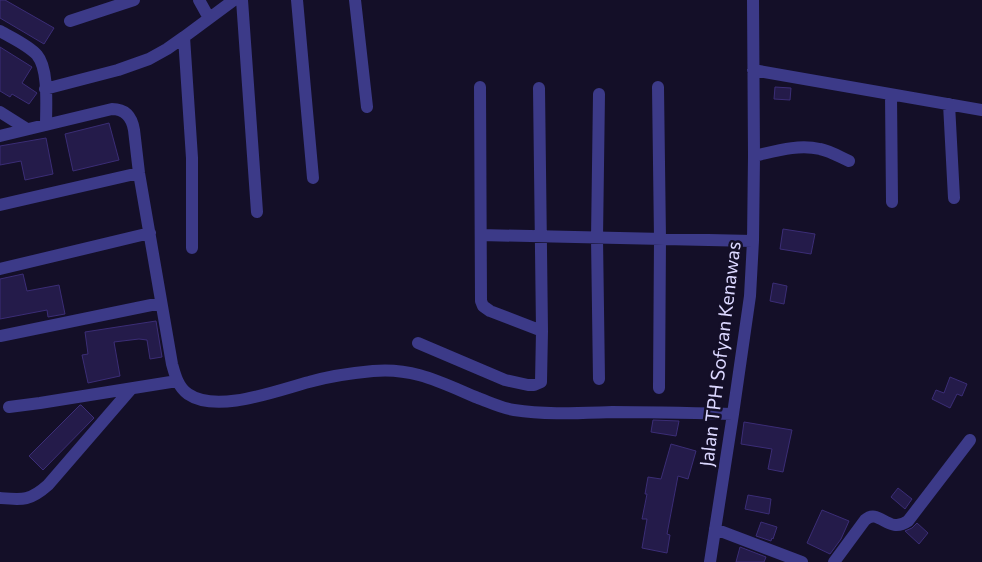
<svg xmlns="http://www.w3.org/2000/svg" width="982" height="562" font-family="Commissioner,sans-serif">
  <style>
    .building { fill: #241b4a; stroke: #3b2d76 }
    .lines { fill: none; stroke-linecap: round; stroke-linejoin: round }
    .minor { stroke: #3c3a88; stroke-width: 12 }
    .labels { text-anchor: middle; stroke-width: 5; stroke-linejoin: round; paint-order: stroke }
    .street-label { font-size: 19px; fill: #dbd7ff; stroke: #140f28 }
  </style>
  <rect width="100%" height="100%" fill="#140f28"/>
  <!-- building -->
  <path class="building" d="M 0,0 L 5,0 L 54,28 L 44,44 L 0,18 Z
    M 0,47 L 32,67 L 22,83 L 37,93 L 29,104 L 12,94 L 10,97 L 0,91 Z
    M 775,87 L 791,88 L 790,100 L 774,99 Z
    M 109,123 L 119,160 L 73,171 L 65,134 Z
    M 46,138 L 53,174 L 25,180 L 21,161 L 0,165 L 0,146 Z
    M 783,229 L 815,234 L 811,254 L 780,249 Z
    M 23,274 L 27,291 L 59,285 L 65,314 L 48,317 L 47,310 L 0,319 L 0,279 Z
    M 773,283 L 787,286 L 784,304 L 770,301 Z
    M 156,321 L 162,357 L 150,359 L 147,340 L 139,339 L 114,342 L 120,376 L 88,383 L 82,355 L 88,354 L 85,332 Z
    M 950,377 L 967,384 L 962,396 L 957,394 L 950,408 L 932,399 L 936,390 L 944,393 Z
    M 80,405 L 81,405 L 94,418 L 43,470 L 29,456 Z
    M 653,420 L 679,421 L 676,436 L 651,432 Z
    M 744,422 L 792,430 L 783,472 L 768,469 L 772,449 L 741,444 Z
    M 671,444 L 696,451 L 688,479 L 678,476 L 667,534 L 670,535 L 667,553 L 642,548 L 647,519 L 642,519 L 647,494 L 645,494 L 648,477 L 661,479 Z
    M 898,488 L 912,499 L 905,509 L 891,497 Z
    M 748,495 L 771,499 L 769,514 L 745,509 Z
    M 822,510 L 849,521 L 841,539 L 830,554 L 807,543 Z
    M 761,522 L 777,527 L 773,539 L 772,538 L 771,541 L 756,536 Z
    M 917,523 L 928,533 L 919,544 L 905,531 L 912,528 Z
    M 740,547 L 766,557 L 764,562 L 736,562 Z"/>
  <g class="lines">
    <!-- minor -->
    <path class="minor" d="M 199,0 L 209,18
      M 242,0 L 257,212
      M 297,0 L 313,178
      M 355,0 L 367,107
      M 70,21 L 134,0
      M 0,31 C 12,38 28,45 37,55 C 49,69 46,107 46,125
      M 184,37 L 192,158 L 192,248
      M 753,70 L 982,110
      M 480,87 L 481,301 L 483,306 L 490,311 L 542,331
      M 658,87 L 660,239 L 659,388
      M 45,89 L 118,70 L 149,59 L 167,49 L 184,37 L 234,0
      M 599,94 L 597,238 L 599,379
      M 891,95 L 892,202
      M 949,104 L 954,198
      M 0,112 L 27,129
      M 0,136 L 112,109 C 126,109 132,118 134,130 L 139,173 L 172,364 C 175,375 178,387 188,394 C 217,414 278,390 309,382 C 330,376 351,373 373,371 C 413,367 442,383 478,398 C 489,402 501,408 514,410 C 546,415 579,413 612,412 C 653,412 693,413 733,414
      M 754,156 C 776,151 798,144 820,149 C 830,151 840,157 849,161
      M 0,205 L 139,173
      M 481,235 L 753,241
      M 0,269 L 150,233
      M 0,336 L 161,303
      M 418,343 L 505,380 L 528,385 L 534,385 L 541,382 L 542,331 L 539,88
      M 9,407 L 40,403 L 177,381
      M 0,498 C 23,500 30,501 48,485 L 131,389
      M 715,529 L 802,562
      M 710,562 L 733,414 L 750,296 L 753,241 L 754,156 L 753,0
      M 834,562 L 865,520 C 879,507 888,535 908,521 L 970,440"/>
  </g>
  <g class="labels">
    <!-- street labels -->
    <g class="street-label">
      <text transform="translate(720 354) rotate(-83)" y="7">Jalan TPH Sofyan Kenawas</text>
    </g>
  </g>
</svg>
